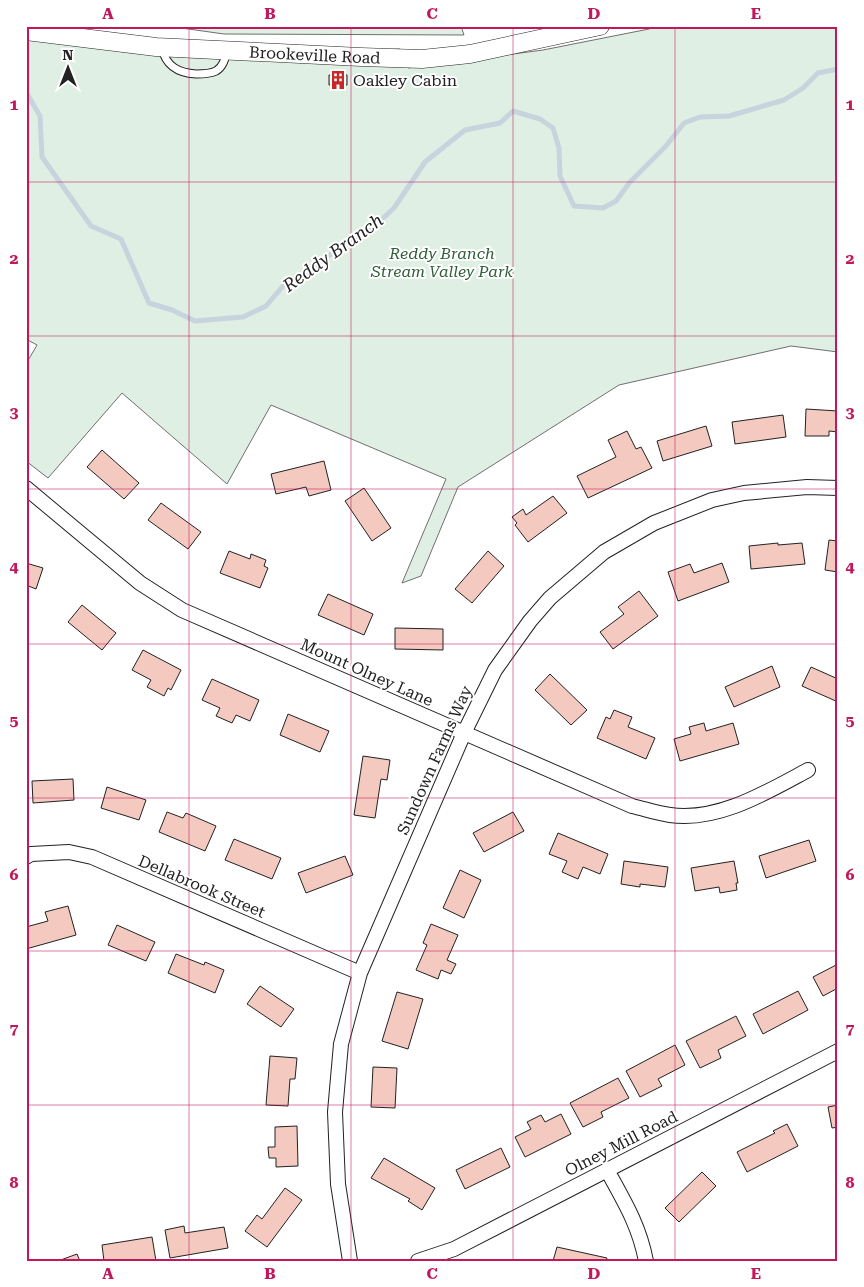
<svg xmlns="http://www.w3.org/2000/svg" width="864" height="1287" font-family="'Roboto Serif',serif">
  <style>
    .green { fill: #e0efe3; stroke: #6f6f6f }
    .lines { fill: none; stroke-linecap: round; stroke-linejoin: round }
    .stream { stroke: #c7d3dd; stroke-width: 5 }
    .building { fill: #f3c9c0; stroke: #222 }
    .service-casing { stroke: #222; stroke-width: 9 }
    .minor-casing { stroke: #222; stroke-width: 16 }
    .tertiary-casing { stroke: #222; stroke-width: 19 }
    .service { stroke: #fff; stroke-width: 7 }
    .minor { stroke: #fff; stroke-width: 14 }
    .tertiary { stroke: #fff; stroke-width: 18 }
    .grid { fill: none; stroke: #c2185b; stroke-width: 1; stroke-opacity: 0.55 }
    .labels { text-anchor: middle; stroke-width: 4; stroke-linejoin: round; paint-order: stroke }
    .street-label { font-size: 16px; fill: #222; stroke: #fff }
    .poi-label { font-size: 16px; fill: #222; stroke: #fff; text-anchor: start }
    .park-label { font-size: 16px; font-style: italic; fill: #2f5e38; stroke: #fff }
    .water-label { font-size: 18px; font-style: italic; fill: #222; stroke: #fff }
    .neatline { fill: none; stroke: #c2185b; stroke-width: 2 }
    .grid-label { font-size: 16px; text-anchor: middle; font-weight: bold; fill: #c2185b }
  </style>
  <rect width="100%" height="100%" fill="#fff"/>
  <!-- green -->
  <path class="green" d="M 167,26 L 461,26 L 464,35 L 224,34 Z
    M 654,26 L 838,26 L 838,352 L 791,346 L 619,385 L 458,487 L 421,576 L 402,583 L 446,479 L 271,405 L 227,484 L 122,393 L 48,478 L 26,461 L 26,364 L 37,345 L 26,339 L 26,33 L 338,52 L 400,49 L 408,68 L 543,50 L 649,29 Z"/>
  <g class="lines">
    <!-- stream -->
    <path class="stream" d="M 26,92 L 40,116 L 42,157 L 91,226 L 121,239 L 149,303 L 172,310 L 195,321 L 243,317 L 266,306 L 283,286 L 378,223 L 394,208 L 425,162 L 465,130 L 500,123 L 513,111 L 540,119 L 553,128 L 559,148 L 560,176 L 574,206 L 603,208 L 616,201 L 630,182 L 666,146 L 684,123 L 700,117 L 729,116 L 784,100 L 803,88 L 818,73 L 838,69"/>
  </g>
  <!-- building -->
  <path class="building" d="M 329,75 L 347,75 L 347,85 L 329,85 Z
    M 806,409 L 838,411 L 838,432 L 829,431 L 829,436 L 805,436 Z
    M 783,415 L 786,437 L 735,444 L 732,422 Z
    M 706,426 L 712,446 L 663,461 L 657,441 Z
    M 627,431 L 636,449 L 641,447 L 652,468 L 588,498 L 577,476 L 616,457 L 608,440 Z
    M 102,450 L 139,483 L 124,499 L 87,467 Z
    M 324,461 L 331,490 L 309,496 L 306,487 L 276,494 L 271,474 Z
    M 364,488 L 391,528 L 372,541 L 345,501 Z
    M 553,496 L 567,513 L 528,542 L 515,525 L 517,523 L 512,517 L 523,509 L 526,515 Z
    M 161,503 L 201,532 L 188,549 L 148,520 Z
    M 829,540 L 838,541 L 838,572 L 825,570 Z
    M 778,543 L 778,545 L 802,543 L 805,564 L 751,569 L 749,546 Z
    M 229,551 L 250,559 L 251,554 L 266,560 L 264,566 L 268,568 L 260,588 L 220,573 Z
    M 488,551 L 504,566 L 472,603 L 455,589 Z
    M 26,563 L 43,568 L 36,589 L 26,585 Z
    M 722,563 L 729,582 L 678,601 L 668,572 L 690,564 L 694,573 Z
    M 639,591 L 658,616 L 613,649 L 600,632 L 624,614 L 618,607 Z
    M 328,594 L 373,614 L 364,635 L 318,615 Z
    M 82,605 L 116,633 L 102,650 L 68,622 Z
    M 395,628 L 443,629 L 443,650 L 395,649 Z
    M 143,650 L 181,670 L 171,690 L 168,688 L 164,696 L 147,687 L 151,680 L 132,670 Z
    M 772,666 L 780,687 L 734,707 L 725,687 Z
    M 811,667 L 838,679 L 838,702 L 802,686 Z
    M 550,674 L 587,710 L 571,725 L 535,690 Z
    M 212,679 L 259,700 L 250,721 L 236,715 L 232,723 L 216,716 L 220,708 L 202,700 Z
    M 614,710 L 632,717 L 628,727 L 655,738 L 646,759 L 597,738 L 606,717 L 610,719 Z
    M 288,714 L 329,731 L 320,752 L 280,735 Z
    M 704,723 L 706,731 L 733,723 L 739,744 L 680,761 L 674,739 L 691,734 L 689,727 Z
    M 363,756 L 390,760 L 387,780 L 381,779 L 375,818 L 354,815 Z
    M 73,779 L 74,800 L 33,803 L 32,781 Z
    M 107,787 L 146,800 L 139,820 L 101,808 Z
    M 167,812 L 183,818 L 186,813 L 216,826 L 205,851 L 159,832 Z
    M 513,812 L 524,831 L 484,852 L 473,833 Z
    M 558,833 L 608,854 L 600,874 L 583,867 L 578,879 L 562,872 L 567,861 L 549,854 Z
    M 234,839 L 281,858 L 272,879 L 225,860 Z
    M 809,840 L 816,861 L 766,878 L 759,856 Z
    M 345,856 L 353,875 L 306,893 L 298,873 Z
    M 624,861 L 668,867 L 665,887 L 640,884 L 640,887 L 621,884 Z
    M 734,861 L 738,883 L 736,883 L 737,890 L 720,893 L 719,887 L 695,891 L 691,868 Z
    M 460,870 L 481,880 L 464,918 L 443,908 Z
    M 68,906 L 76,935 L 26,949 L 26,927 L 48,921 L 45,912 Z
    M 431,924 L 458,935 L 447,960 L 456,964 L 451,974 L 441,970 L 438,979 L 416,970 L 427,945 L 423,943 Z
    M 117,925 L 155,942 L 146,961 L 108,945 Z
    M 176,954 L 204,965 L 205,962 L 224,970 L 215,993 L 168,973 Z
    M 838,964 L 838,988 L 823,996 L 813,977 Z
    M 260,986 L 294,1009 L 281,1027 L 247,1004 Z
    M 798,991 L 808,1010 L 763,1034 L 753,1014 Z
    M 397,992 L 423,999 L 408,1049 L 382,1041 Z
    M 736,1016 L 746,1036 L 718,1050 L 721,1058 L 700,1068 L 686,1041 Z
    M 675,1045 L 685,1065 L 658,1079 L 662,1086 L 640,1097 L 626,1071 Z
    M 270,1056 L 297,1058 L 295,1079 L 290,1079 L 288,1106 L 266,1105 Z
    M 373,1067 L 397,1068 L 395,1108 L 371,1107 Z
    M 618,1078 L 629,1098 L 601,1112 L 603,1117 L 583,1127 L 570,1103 Z
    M 838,1105 L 838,1127 L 832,1128 L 828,1107 Z
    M 561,1114 L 571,1134 L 525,1157 L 515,1137 L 531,1129 L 527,1122 L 541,1115 L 545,1122 Z
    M 787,1124 L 798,1146 L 747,1172 L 737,1152 L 775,1133 L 773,1131 Z
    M 297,1126 L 298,1166 L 276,1167 L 276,1158 L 269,1158 L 268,1147 L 275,1147 L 275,1127 Z
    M 501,1148 L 510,1167 L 465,1189 L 456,1170 Z
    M 384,1158 L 435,1188 L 422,1210 L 408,1201 L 410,1199 L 371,1178 Z
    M 702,1172 L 716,1186 L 679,1222 L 665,1208 Z
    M 285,1188 L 302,1200 L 267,1247 L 245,1231 L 257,1215 L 262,1219 Z
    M 184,1226 L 185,1233 L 224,1227 L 228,1248 L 170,1258 L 165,1230 Z
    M 152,1237 L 156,1261 L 104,1261 L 102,1245 Z
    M 557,1247 L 607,1258 L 606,1261 L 553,1261 Z
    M 77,1254 L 80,1261 L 58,1261 Z"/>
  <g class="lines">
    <!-- service casing -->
    <g class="service-casing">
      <path id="service" d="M 162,48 C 166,67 179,73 196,74 C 203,74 210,74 216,71 C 223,67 225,59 227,51"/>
    </g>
    <!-- minor casing -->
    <g class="minor-casing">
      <path id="minor" d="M 26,488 L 140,583 L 182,610 L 632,806 C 645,809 657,813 670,815 C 718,822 767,792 808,770
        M 26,857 L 31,854 L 69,852 L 92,857 L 360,973
        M 607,1170 C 624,1201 639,1225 646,1261
        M 350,1261 L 338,1184 L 335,1112 L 341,1044 L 360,973 L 464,733 L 495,670 L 530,621 L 550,598 L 604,552 L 654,523 L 712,500 L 744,493 L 807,487 L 838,488
        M 418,1261 L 454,1249 L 838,1051"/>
    </g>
    <!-- tertiary casing -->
    <g class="tertiary-casing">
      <g id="tertiary">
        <path id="s1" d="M 26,31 L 156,47 L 361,57 L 422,59 L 470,54 L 600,26"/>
      </g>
    </g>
    <!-- service -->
    <use href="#service" class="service"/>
    <!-- minor -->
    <use href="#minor" class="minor"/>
    <!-- tertiary -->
    <use href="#tertiary" class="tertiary"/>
  </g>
  <!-- grid -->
  <path class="grid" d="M 189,26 L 189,1261M 351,26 L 351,1261M 513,26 L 513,1261M 675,26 L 675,1261M 26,182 L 838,182M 26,336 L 838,336M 26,489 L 838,489M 26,644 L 838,644M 26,798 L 838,798M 26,951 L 838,951M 26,1105 L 838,1105"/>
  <!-- icons -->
  <defs>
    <g id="building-bare" transform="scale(1.5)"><path d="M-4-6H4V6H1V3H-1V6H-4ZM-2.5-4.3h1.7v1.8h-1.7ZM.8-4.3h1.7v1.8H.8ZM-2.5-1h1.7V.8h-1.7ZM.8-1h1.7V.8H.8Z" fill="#c62828" stroke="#fff" stroke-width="2.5" paint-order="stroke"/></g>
  </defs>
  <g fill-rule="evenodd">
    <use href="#building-bare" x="338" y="80"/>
  </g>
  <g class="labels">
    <!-- street labels -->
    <g class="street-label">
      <text dy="6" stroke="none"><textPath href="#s1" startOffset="290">Brookeville Road</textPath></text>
      <text transform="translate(367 672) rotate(24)" y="6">Mount Olney Lane</text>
      <text transform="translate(434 760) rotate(-66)" y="6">Sundown Farms Way</text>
      <text transform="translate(202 886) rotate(23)" y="6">Dellabrook Street</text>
      <text transform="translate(621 1143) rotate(-27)" y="6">Olney Mill Road</text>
    </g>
    <!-- poi labels -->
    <g class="poi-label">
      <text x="353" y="86">Oakley Cabin</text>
    </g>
    <!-- park labels -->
    <g class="park-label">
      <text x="442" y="259">Reddy Branch<tspan x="442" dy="18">Stream Valley Park</tspan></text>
    </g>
    <!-- water labels -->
    <g class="water-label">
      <text transform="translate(333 253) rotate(-36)" y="6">Reddy Branch</text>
    </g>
  </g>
  <!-- border -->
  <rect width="864" height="1287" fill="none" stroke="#ffffff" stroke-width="55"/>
  <!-- north arrow -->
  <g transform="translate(68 68)" stroke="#ffffff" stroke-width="4" paint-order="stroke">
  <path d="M0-4L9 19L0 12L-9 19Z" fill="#222222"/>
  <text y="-8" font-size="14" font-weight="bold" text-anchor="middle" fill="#222222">N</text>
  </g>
  <rect x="28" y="28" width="808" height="1232" class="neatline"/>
  <g class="grid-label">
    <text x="108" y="19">A</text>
    <text x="270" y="19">B</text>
    <text x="432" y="19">C</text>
    <text x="594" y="19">D</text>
    <text x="756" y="19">E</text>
    <text x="14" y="110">1</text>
    <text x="850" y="110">1</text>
    <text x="14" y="264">2</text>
    <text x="850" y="264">2</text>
    <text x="14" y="418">3</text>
    <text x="850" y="418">3</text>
    <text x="14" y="572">4</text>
    <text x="850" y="572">4</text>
    <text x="14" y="726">5</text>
    <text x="850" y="726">5</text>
    <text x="14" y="880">6</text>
    <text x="850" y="880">6</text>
    <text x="14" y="1034">7</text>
    <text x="850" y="1034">7</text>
    <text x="14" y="1188">8</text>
    <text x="850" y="1188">8</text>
    <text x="108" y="1279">A</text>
    <text x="270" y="1279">B</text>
    <text x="432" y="1279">C</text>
    <text x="594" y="1279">D</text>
    <text x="756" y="1279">E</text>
  </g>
</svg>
